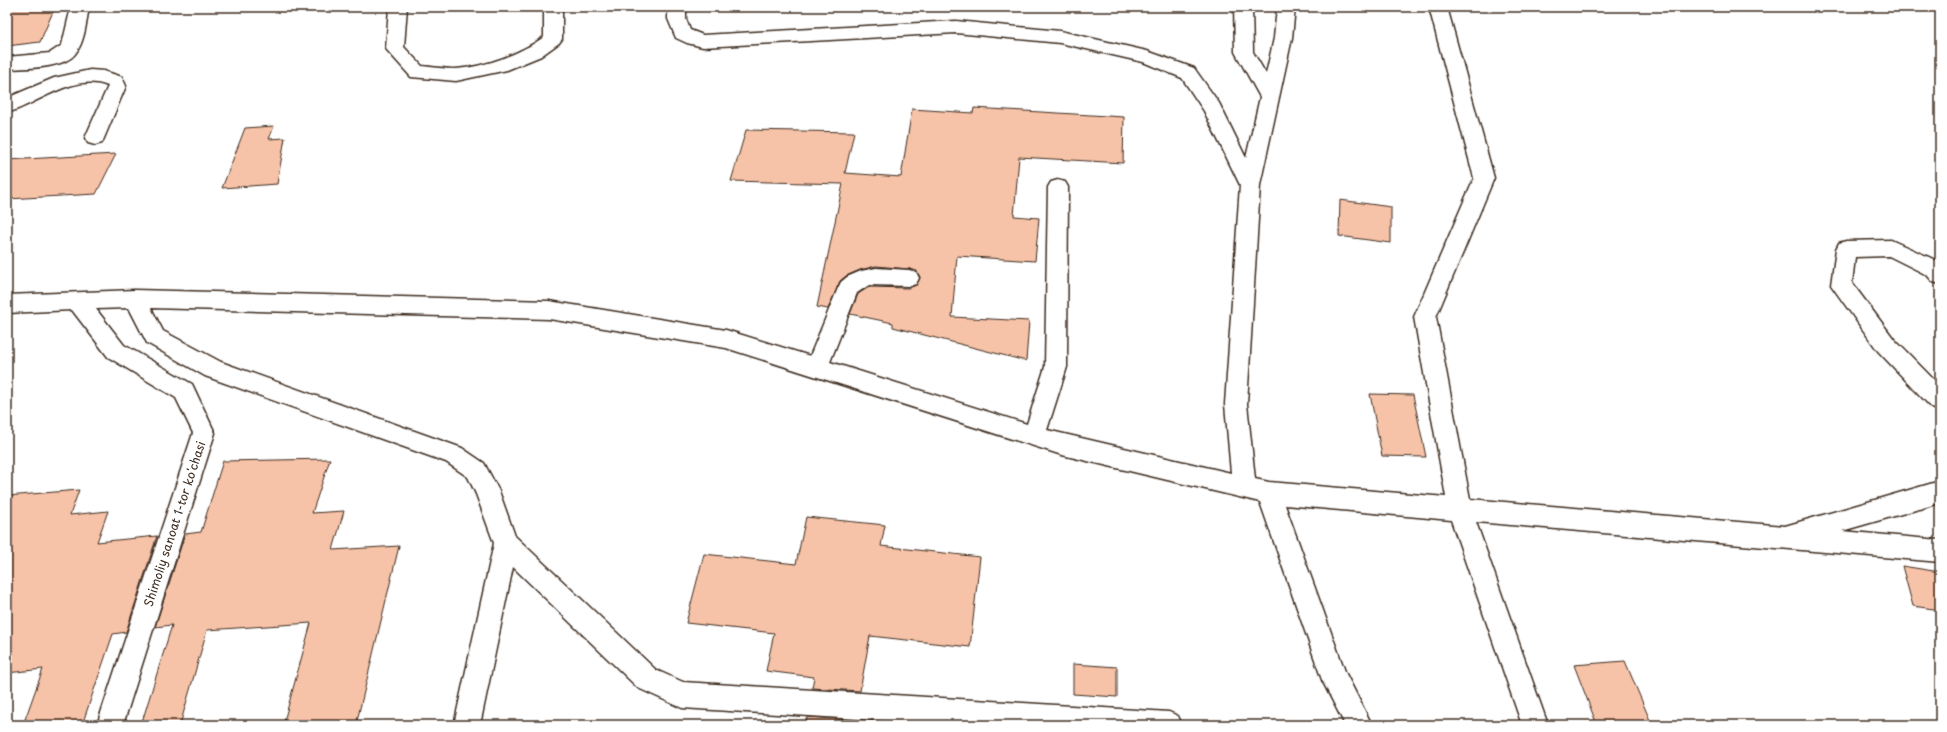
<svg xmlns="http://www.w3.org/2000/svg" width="1947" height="732" font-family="'Playpen Sans',sans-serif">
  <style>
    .building { fill: #f7c3a8; stroke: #3b2a1e }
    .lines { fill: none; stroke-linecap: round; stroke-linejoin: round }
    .minor-casing { stroke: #3b2a1e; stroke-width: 3 }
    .minor { fill: #fff; fill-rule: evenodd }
    .labels { text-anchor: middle; stroke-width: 3.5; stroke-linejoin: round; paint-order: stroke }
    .street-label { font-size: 12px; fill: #3b2a1e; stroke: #fff }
  </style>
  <rect width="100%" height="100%" fill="#fff"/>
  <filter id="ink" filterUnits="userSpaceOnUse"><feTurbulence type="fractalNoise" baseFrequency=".025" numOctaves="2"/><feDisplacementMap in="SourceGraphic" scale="8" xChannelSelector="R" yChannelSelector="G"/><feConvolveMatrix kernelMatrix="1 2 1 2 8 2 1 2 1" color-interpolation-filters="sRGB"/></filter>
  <g filter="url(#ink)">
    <!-- building -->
    <path class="building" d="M 7,7 L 55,7 L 40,42 L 7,46 Z
      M 974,108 L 1124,117 L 1123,163 L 1019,157 L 1014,216 L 1039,218 L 1035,261 L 957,256 L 952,317 L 1029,321 L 1026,361 L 893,327 L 893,323 L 850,314 L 858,294 L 869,287 L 909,288 L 916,285 L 920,277 L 916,271 L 909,269 L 876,266 L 860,270 L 846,276 L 840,281 L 828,309 L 817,307 L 843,184 L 731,181 L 746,130 L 854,132 L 845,173 L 901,177 L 912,109 L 973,113 Z
      M 274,126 L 269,139 L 285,138 L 277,184 L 222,188 L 245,128 Z
      M 116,154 L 96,194 L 7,199 L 7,160 Z
      M 1340,200 L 1391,207 L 1391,243 L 1339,236 Z
      M 1370,394 L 1413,395 L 1426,457 L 1382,456 Z
      M 330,459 L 312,513 L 344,511 L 333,550 L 399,546 L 356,725 L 283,725 L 311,623 L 207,630 L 180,725 L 141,725 L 172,625 L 155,627 L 185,534 L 201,532 L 223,461 Z
      M 79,490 L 70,515 L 108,511 L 97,542 L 157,536 L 126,632 L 113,634 L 82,725 L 23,725 L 43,669 L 7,673 L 7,496 Z
      M 806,517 L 885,525 L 881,546 L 980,557 L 970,647 L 870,636 L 860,691 L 812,688 L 814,677 L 766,671 L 774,633 L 686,623 L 704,554 L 796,564 Z
      M 1902,566 L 1940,572 L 1940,610 L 1913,606 Z
      M 1625,661 L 1652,725 L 1597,725 L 1574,665 Z
      M 1073,664 L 1117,667 L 1117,697 L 1073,694 Z
      M 807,717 L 855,720 L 854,725 L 806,725 Z"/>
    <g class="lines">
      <!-- minor casing -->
      <g class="minor-casing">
        <path id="minor" d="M 71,7 L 89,7 C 86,22 85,42 75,54 C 63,69 25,68 7,69 L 7,57 L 50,53 L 62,45 Z
          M 389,7 L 407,7 L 404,47 L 422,66 C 433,67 445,69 456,69 C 485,67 520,54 544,37 L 544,7 L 562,7 L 562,39 L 559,43 L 541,56 L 507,70 L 456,81 L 411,77 L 386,49 Z
          M 668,7 L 686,7 L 686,19 L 690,30 L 703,35 L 956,21 L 1060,31 L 1147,51 L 1194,68 L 1219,103 L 1246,158 L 1260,97 L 1235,52 L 1234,7 L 1252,7 L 1253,52 L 1266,74 L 1274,38 L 1277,7 L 1295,7 L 1292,38 L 1260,185 L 1247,404 L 1255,479 L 1269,482 L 1446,497 L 1414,317 L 1474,178 L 1429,7 L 1447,7 L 1494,178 L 1436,317 L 1470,499 L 1785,526 L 1940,481 L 1940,503 L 1842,531 L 1940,540 L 1940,562 L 1476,522 L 1548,725 L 1522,725 L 1451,520 L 1285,505 L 1346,674 L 1372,725 L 1345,725 L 1322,680 L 1260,502 L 1062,455 L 726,348 L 549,319 L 151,308 L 163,331 L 221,362 L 462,448 L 484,463 L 499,491 L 515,536 L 656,670 L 683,682 L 1169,712 L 1178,716 L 1182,725 L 954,725 L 682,708 L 638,688 L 513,567 L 480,725 L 454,725 L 494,543 L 476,494 L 468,477 L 446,462 L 205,376 L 147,343 L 129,308 L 96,309 L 124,345 L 192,384 L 215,433 L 123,725 L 97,725 L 193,433 L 176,398 L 108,357 L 72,310 L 7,313 L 7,295 L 135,290 L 549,301 L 726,330 L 810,356 L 838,288 L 841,282 L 847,277 L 861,271 L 876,268 L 909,270 L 916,272 L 919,278 L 916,284 L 909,286 L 869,285 L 857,293 L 830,362 L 1027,424 L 1045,367 L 1048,187 L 1051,182 L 1058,180 L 1065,182 L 1068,187 L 1067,367 L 1047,430 L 1231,473 L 1225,404 L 1240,185 L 1204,111 L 1182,78 L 1143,62 L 1060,43 L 956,33 L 703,47 L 687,43 L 676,38 L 668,19 Z
          M 90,70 L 104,71 L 122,77 L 126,86 L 102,143 L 95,145 L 88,143 L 85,138 L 108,86 C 74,72 38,104 7,113 L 7,98 L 54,78 Z
          M 1891,240 L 1940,262 L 1940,284 L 1933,282 L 1927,275 L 1889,256 L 1855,257 L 1852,283 L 1894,339 L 1940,386 L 1940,411 L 1932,408 L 1878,351 L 1831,285 L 1836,249 L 1839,243 L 1846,241 Z"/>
      </g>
      <!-- minor -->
      <use href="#minor" class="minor"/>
    </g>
  </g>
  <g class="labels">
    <!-- street labels -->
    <g class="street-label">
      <text transform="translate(175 524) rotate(-72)" y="4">Shimoliy sanoat 1-tor koʻchasi</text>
    </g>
  </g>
  <!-- margin -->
  <rect width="1947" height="732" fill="none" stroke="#fff" stroke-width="24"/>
  <rect x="12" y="12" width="1923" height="708" fill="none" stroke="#3b2a1e" stroke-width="1.5" filter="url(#ink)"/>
</svg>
